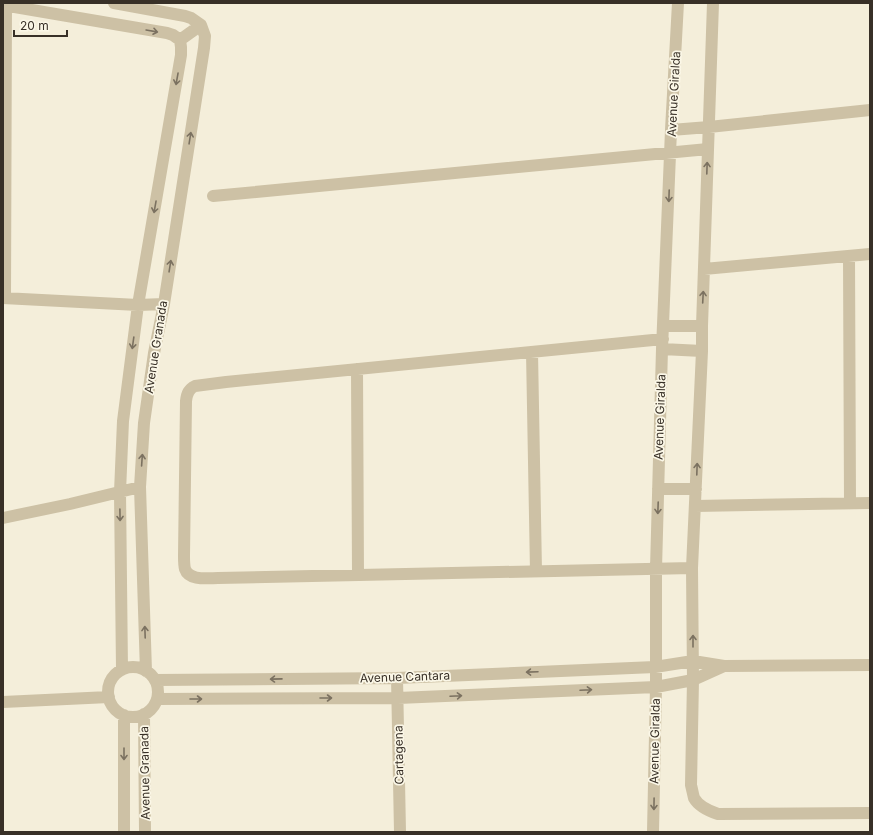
<svg xmlns="http://www.w3.org/2000/svg" width="873" height="835" font-family="Inter,sans-serif">
  <style>
    .lines { fill: none; stroke-linecap: round; stroke-linejoin: round }
    .street { stroke: #cdc1a5; stroke-width: 12 }
    .oneway { stroke: #7b7160 }
    .labels { text-anchor: middle; stroke-width: 3.5; stroke-linejoin: round; paint-order: stroke }
    .street-label { font-size: 12px; fill: #383027; stroke: #fbf7e7 }
  </style>
  <rect width="100%" height="100%" fill="#f4eeda"/>
  <g class="lines">
    <!-- street -->
    <path class="street" d="M 114,3 L 185,16 L 191,18 L 201,25
      M 713,3 L 702,326 L 702,351 L 692,568 L 693,680 L 691,785 C 692,789 693,794 694,798 C 699,807 709,811 718,814 L 870,813
      M 3,5 L 167,33 L 173,35 L 180,40
      M 180,40 L 201,25
      M 671,130 L 709,127 L 870,110
      M 213,196 L 708,149
      M 849,256 L 850,503
      M 704,269 L 870,254
      M 3,298 L 138,305 L 164,304
      M 5,298 L 6,3
      M 663,326 L 702,326
      M 663,339 L 226,382 L 195,386 C 189,389 187,393 186,401 L 184,556 C 184,560 184,565 185,569 C 189,581 208,578 218,578 L 692,568
      M 662,349 L 702,351
      M 532,352 L 536,571
      M 357,369 L 358,575
      M 658,489 L 696,489
      M 695,506 L 870,503
      M 3,518 L 70,504 L 140,487
      M108 692a25 25 0 1 1 50 0a25 25 0 1 1-50 0Z
      M 122,669 L 120,492 L 123,421 L 138,305 L 181,55 L 181,47 L 180,40
      M 146,671 L 140,487 L 144,423 L 154,353 L 164,304 L 204,48 L 205,36 L 201,25
      M 397,678 L 400,832
      M 155,680 L 397,678 L 655,667 L 693,661 L 724,666 L 870,665
      M 157,699 L 398,698 L 656,687 L 693,680 L 724,666
      M 3,702 L 109,697
      M 144,714 L 145,832
      M 124,715 L 124,832
      M 653,832 L 656,687 L 656,569 L 662,349 L 671,130 L 678,3"/>
  </g>
  <!-- one-way arrows -->
  <defs><path id="oneway-shaft" d="M-6 0H5M1.5-3L5.5 0L1.5 3" fill="none" stroke-width="1.6" stroke-linecap="round" stroke-linejoin="round"/></defs>
  <g class="oneway">
    <use href="#oneway-shaft" transform="translate(152 31) rotate(10)"/>
    <use href="#oneway-shaft" transform="translate(177 79) rotate(100)"/>
    <use href="#oneway-shaft" transform="translate(190 138) rotate(-81)"/>
    <use href="#oneway-shaft" transform="translate(707 168) rotate(-88)"/>
    <use href="#oneway-shaft" transform="translate(669 196) rotate(92)"/>
    <use href="#oneway-shaft" transform="translate(155 207) rotate(100)"/>
    <use href="#oneway-shaft" transform="translate(170 266) rotate(-81)"/>
    <use href="#oneway-shaft" transform="translate(703 297) rotate(-87)"/>
    <use href="#oneway-shaft" transform="translate(133 343) rotate(98)"/>
    <use href="#oneway-shaft" transform="translate(142 460) rotate(-86)"/>
    <use href="#oneway-shaft" transform="translate(697 469) rotate(-88)"/>
    <use href="#oneway-shaft" transform="translate(658 508) rotate(92)"/>
    <use href="#oneway-shaft" transform="translate(120 515) rotate(89)"/>
    <use href="#oneway-shaft" transform="translate(145 632) rotate(-92)"/>
    <use href="#oneway-shaft" transform="translate(693 641) rotate(-90)"/>
    <use href="#oneway-shaft" transform="translate(532 672) rotate(178)"/>
    <use href="#oneway-shaft" transform="translate(276 679) rotate(179)"/>
    <use href="#oneway-shaft" transform="translate(586 690) rotate(-3)"/>
    <use href="#oneway-shaft" transform="translate(456 696) rotate(-3)"/>
    <use href="#oneway-shaft" transform="translate(326 698)"/>
    <use href="#oneway-shaft" transform="translate(196 699)"/>
    <use href="#oneway-shaft" transform="translate(124 754) rotate(90)"/>
    <use href="#oneway-shaft" transform="translate(654 804) rotate(91)"/>
  </g>
  <g class="labels">
    <!-- street labels -->
    <g class="street-label">
      <text transform="translate(674 94) rotate(-87)" y="4">Avenue Giralda</text>
      <text transform="translate(156 347) rotate(-81)" y="4">Avenue Granada</text>
      <text transform="translate(660 417) rotate(-88)" y="4">Avenue Giralda</text>
      <text transform="translate(405 677) rotate(-2)" y="4">Avenue Cantara</text>
      <text transform="translate(655 741) rotate(-89)" y="4">Avenue Giralda</text>
      <text transform="translate(399 755) rotate(-91)" y="4">Cartagena</text>
      <text transform="translate(145 773) rotate(-91)" y="4">Avenue Granada</text>
    </g>
  </g>
  <!-- border -->
  <rect width="873" height="835" fill="none" stroke="#383027" stroke-width="8"/>
  <!-- scale -->
  <path d="M14 30v6h53v-6" fill="none" stroke="#383027" stroke-width="2"/>
  <text x="20" y="30" font-size="12" fill="#383027" stroke="#fbf7e7" stroke-width="3" paint-order="stroke">20 m</text>
</svg>
